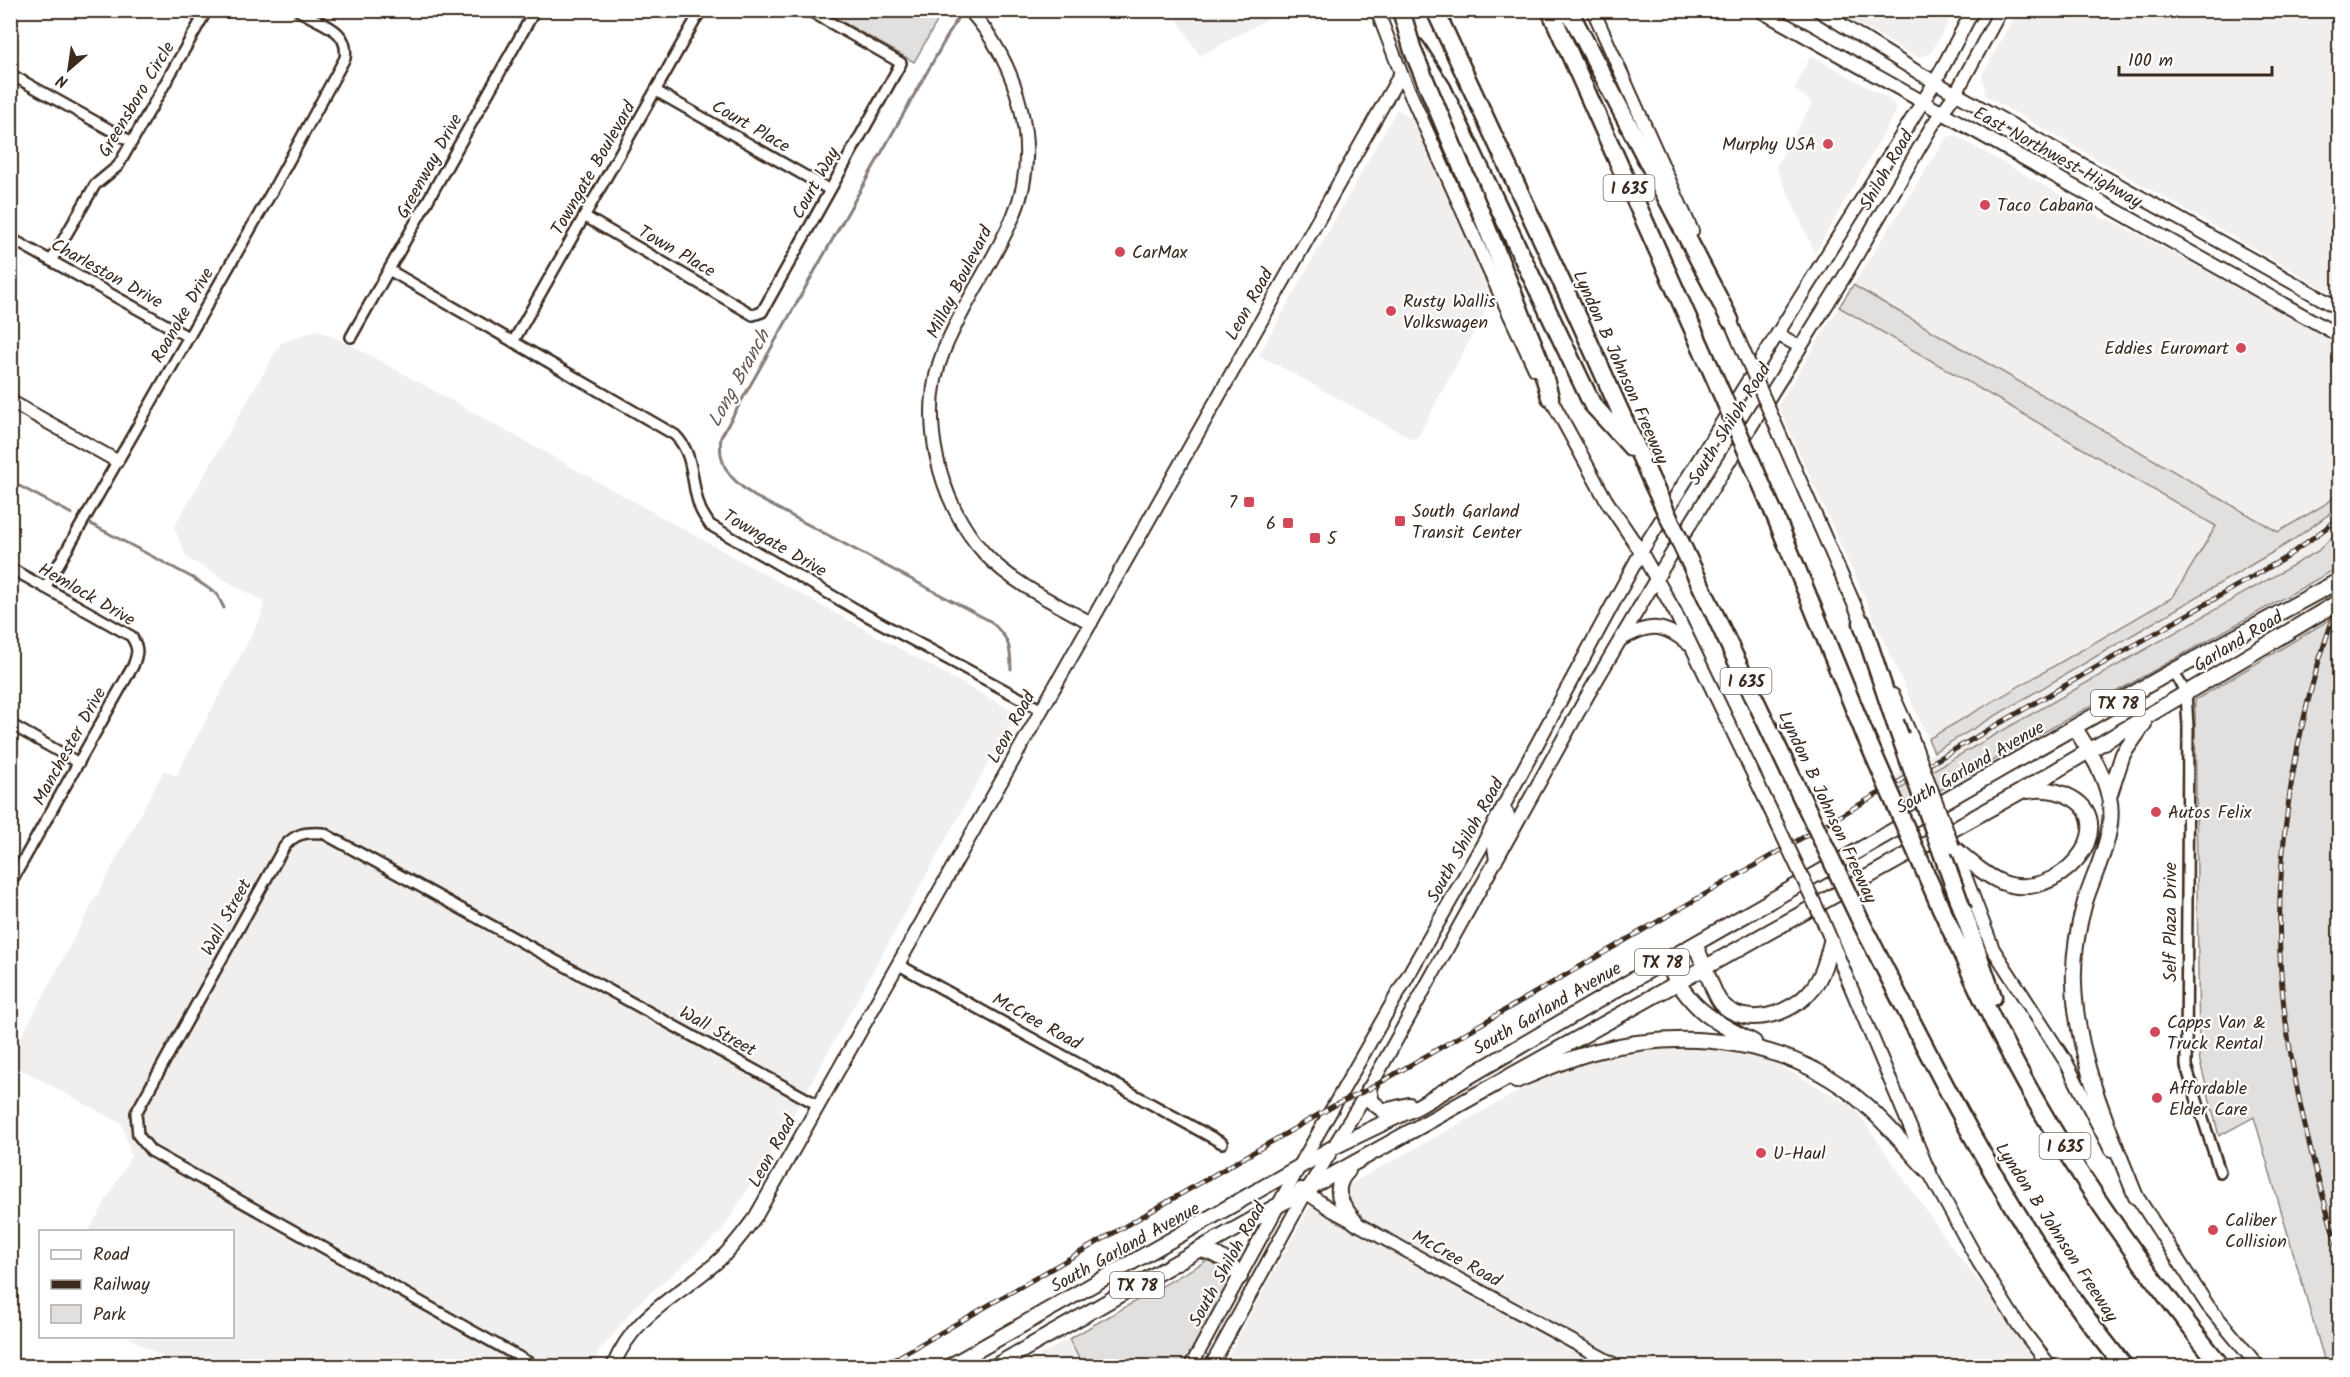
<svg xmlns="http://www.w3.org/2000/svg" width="2350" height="1377" font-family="Kalam,sans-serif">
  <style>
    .built { fill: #f1efee }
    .green { fill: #e2e0de; stroke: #8e857e; stroke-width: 1.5 }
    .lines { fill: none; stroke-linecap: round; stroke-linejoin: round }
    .stream { stroke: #887e77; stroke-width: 3 }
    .street-casing { stroke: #3b2a1e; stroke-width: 14 }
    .secondary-casing { stroke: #3b2a1e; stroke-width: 16 }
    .primary-casing { stroke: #3b2a1e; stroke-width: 18 }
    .highway-casing { stroke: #3b2a1e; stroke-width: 21 }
    .street { stroke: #fff; stroke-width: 9 }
    .secondary { stroke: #fff; stroke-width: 12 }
    .primary { stroke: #fff; stroke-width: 14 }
    .highway { stroke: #fff; stroke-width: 16 }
    .rail-casing { stroke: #3b2a1e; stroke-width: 5 }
    .rail { stroke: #fff; stroke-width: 3; stroke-dasharray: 9; stroke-linecap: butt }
    .secondary-bridge-casing { stroke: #3b2a1e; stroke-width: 16; stroke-linecap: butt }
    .highway-bridge-casing { stroke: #3b2a1e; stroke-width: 21; stroke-linecap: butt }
    .secondary-bridge { stroke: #fff; stroke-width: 12 }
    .highway-bridge { stroke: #fff; stroke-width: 16 }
    .poi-dot { fill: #d1495b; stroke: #fff; stroke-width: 2 }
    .labels { text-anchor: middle; stroke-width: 4.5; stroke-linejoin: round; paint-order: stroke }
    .shield { fill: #fff; stroke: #766a62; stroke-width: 1.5 }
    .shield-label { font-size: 16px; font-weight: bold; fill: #3b2a1e }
    .street-label { font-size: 18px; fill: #3b2a1e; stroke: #fff }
    .poi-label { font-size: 18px; fill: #3b2a1e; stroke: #fff; text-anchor: start }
    .water-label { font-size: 20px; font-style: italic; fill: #685b52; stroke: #fff }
  </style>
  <rect width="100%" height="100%" fill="#fff"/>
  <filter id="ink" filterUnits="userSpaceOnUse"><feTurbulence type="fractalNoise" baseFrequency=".0167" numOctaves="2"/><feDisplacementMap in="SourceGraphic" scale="12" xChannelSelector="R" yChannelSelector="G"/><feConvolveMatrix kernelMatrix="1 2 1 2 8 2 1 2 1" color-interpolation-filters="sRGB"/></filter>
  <g filter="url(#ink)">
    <!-- built -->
    <path class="built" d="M 2018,10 L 2339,11 L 2339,297 L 1986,96 L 1982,75 Z
      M 1172,11 L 1282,11 L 1200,56 Z
      M 1834,11 L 1955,10 L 1955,11 L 1930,54 L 1917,57 Z
      M 1811,55 L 1892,101 L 1897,110 L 1815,253 L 1776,167 L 1812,103 L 1794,89 Z
      M 1397,109 L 1422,125 L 1493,296 L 1418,437 L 1412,439 L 1259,355 Z
      M 1954,135 L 2105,220 L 2107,218 L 2339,342 L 2339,491 L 2329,502 L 2278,532 L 1853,285 L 1946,138 Z
      M 1839,307 L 2217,526 L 2173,597 L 1928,739 L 1778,405 Z
      M 317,330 L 351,345 L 1016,713 L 781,1137 L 721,1232 L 639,1303 L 598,1353 L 595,1366 L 180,1366 L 127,1337 L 232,1336 L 232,1232 L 89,1231 L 131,1156 L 122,1124 L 11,1064 L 11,1056 L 164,770 L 176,776 L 261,617 L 264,602 L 187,558 L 174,527 L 281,343 Z
      M 2339,507 L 2339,530 L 2318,551 L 1886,797 L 1881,785 L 2290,542 Z
      M 1683,1045 L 1768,1059 L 1854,1107 L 1955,1252 L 2048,1366 L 1222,1366 L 1310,1206 L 1583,1056 Z
      M 1069,1339 L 1083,1366 L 1020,1366 Z"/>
    <!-- green -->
    <path class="green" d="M 823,11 L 943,11 L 914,62 Z
      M 1853,285 L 2278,532 L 2329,502 L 2339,491 L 2339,507 L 2290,542 L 1934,752 L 1928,739 L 2173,597 L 2216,526 L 1839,307 Z
      M 2339,530 L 2339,567 L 1894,816 L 1886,797 L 2318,551 Z
      M 2339,614 L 2340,1366 L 2326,1366 L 2254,1117 L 2219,1136 L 2199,1058 L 2195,700 Z
      M 1220,1253 L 1237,1255 L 1237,1274 L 1185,1366 L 1083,1366 L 1069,1339 Z"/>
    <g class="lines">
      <!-- stream -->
      <path class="stream" d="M 957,19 L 721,437 C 717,466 731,480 754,496 L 990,621 C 1008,637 1011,645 1011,669
        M 10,481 L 72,514
        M 91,524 L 193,578 L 217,594 L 224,608"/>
      <!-- street casing -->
      <g class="street-casing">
        <path id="street" d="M 188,10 L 202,18
          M 10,74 L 132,142
          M 656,91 L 830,190
          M 584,216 L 753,315 L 762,312 L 901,63 L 808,10
          M 10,238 L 188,337
          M 51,261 L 95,185 L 118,166 L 207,10
          M 389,270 L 675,435 C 696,456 690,483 700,508 C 702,514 707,520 710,525 L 864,614 L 1042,710
          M 351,337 L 535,10
          M 513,342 L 701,10
          M 10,568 L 131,636 C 139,648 138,653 133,666 L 10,884
          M 45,588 L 274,188 L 345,58 C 350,28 319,24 298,10
          M 2173,671 L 2186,693 L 2188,727 L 2186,1066 L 2220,1172
          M 10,724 L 79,763
          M 899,965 L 1222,1143
          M 535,1366 L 151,1151 L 138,1135 L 136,1113 L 284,847 C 295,833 306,832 323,833 L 818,1105"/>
      </g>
      <!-- secondary casing -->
      <g class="secondary-casing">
        <path id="secondary" d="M 969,10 C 1018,62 1043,149 1013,217 C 993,263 963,304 944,350 C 917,415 938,503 985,554 C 1013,584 1055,603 1091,623
          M 1377,10 L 1401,73 L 1488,268 L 1535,369
          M 1593,10 L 1692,231
          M 1759,10 L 2340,336
          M 1818,10 L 1919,73 L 2340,309
          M 1727,313 L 1739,341
          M 1777,334 L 1799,346
          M 1546,390 L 1606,500 L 1641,552 L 1675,612 L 1770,809
          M 10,401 L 117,461
          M 1780,435 L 1865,629
          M 1620,640 C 1648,624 1662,622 1688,644
          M 1893,695 L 1912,738
          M 1954,847 L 1993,949 L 2066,1062 L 2111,1150
          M 1496,861 L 1494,846 L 1508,815 L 1503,807
          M 1823,921 L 1929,1172 L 1978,1261 L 2019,1326 L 2050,1366
          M 1301,1189 L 1332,1210 L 1617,1366
          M 2132,1189 L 2208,1306 L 2258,1366
          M 613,1366 C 635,1313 676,1298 717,1262 C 732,1249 744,1232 756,1216 L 1401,73
          M 1191,1366 L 1299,1167 L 1484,842 L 1641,552 L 1935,82 L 1973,10
          M 1211,1366 L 1306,1192 L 1369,1089 L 1586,698 L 1656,579 L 1844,277 L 1932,126 L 1956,93 L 2001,10"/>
      </g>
      <!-- primary casing -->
      <g class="primary-casing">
        <path id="primary" d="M 2075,728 C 2088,749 2104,773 2109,797 C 2117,832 2095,870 2085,902 C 2078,927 2073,958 2074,983 C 2076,1057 2109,1129 2136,1197
          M 2109,797 L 2123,754 L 2144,724
          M 1953,847 C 1968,860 1983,874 2001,882 C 2057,905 2123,827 2072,798 C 2058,790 2044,788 2028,791
          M 1695,944 C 1701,956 1714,996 1721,1003 C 1745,1030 1793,1014 1812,989 C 1823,976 1827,958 1831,942
          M 1665,961 C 1690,1007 1707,1019 1754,1042
          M 1516,1081 C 1542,1070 1569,1058 1597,1051 C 1688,1028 1790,1039 1863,1103 C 1887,1123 1907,1149 1929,1172
          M 1369,1089 L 1372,1102 L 1384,1111 L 1409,1105
          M 1348,1171 C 1329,1190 1343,1206 1356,1223
          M 1198,1250 C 1217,1252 1230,1261 1240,1277
          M 950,1366 L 1334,1147 L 1417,1107 L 1665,961 L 2162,677 L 2340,580
          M 995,1366 L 1198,1250 L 2020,792 L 2340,601"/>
      </g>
      <!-- highway casing -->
      <g class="highway-casing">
        <path id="highway" d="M 1435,10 L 1576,313 L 1652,482
          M 1550,10 L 1709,365
          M 1564,10 L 1574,20 L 1730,320
          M 1416,47 L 1442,88 L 1592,404 L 1632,448
          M 1483,218 L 1540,361 L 1550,397
          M 1774,513 L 1865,735
          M 1694,571 L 1799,792
          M 1862,623 L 1895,722
          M 1940,906 C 1962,953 1982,1001 2006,1046 C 2063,1158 2142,1268 2221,1366
          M 1963,911 L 1993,997
          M 1863,926 C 1928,1053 1992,1184 2074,1301 C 2090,1323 2107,1345 2124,1366"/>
      </g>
      <!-- street -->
      <use href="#street" class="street"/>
      <!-- secondary -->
      <use href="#secondary" class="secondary"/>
      <!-- primary -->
      <use href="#primary" class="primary"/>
      <!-- highway -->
      <use href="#highway" class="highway"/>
      <!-- rail casing -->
      <g class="rail-casing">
        <path id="rail" d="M 2340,600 C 2293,721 2269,878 2284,1007 C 2294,1092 2315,1173 2340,1255
          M 883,1366 L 1337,1104 L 1369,1089 L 2285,558 L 2340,518"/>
      </g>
      <!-- rail -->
      <use href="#rail" class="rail"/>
      <!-- secondary-bridge casing -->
      <g class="secondary-bridge-casing">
        <path id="secondary-bridge" d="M 1739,341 L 1780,435
          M 1912,738 L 1953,847
          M 1770,809 L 1823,921"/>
      </g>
      <!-- highway-bridge casing -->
      <g class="highway-bridge-casing">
        <path id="highway-bridge" d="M 1401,10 L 1413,51 L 1483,218
          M 1709,365 L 1774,513
          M 1652,482 L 1694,571
          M 1895,722 L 1963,911
          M 1865,735 L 1940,906
          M 1799,792 L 1863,926"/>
      </g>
      <!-- secondary-bridge -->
      <use href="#secondary-bridge" class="secondary-bridge"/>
      <!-- highway-bridge -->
      <use href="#highway-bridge" class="highway-bridge"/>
    </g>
  </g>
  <!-- markers -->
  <g class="poi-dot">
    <circle cx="1828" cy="144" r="6"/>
    <circle cx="1985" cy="205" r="6"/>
    <circle cx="1120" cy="252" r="6"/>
    <circle cx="1391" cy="311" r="6"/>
    <circle cx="2241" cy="348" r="6"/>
    <rect x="1243" y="496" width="12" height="12" rx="3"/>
    <rect x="1394" y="515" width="12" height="12" rx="3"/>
    <rect x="1282" y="517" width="12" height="12" rx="3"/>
    <rect x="1309" y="532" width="12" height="12" rx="3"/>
    <circle cx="2156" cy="812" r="6"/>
    <circle cx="2155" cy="1032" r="6"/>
    <circle cx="2157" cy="1098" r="6"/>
    <circle cx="1761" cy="1153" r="6"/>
    <circle cx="2213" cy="1230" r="6"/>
  </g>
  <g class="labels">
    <!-- shield labels -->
    <g class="shield">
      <rect x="1603.5" y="175" width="51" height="26" rx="4.5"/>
      <rect x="1720.5" y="668" width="51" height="26" rx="4.5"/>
      <rect x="2091" y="690" width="54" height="26" rx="4.5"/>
      <rect x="1635" y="949" width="54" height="26" rx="4.5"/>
      <rect x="2039.5" y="1133" width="51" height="26" rx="4.5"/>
      <rect x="1110" y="1272" width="54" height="26" rx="4.5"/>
    </g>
    <g class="shield-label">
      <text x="1629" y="194">I 635</text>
      <text x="1746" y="687">I 635</text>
      <text x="2118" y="709">TX 78</text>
      <text x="1662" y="968">TX 78</text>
      <text x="2065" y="1152">I 635</text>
      <text x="1137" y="1291">TX 78</text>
    </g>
    <!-- street labels -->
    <g class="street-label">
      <text transform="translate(136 99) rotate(-59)" y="6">Greensboro Circle</text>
      <text transform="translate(751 126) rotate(30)" y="6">Court Place</text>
      <text transform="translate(2058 157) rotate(29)" y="6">East Northwest Highway</text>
      <text transform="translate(429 166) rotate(-61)" y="6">Greenway Drive</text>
      <text transform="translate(593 168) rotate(-60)" y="6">Towngate Boulevard</text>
      <text transform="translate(1886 170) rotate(-60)" y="6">Shiloh Road</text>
      <text transform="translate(815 183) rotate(-61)" y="6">Court Way</text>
      <text transform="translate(677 251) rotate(30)" y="6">Town Place</text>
      <text transform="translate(107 273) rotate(29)" y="6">Charleston Drive</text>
      <text transform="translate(959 282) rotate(-63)" y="6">Millay Boulevard</text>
      <text transform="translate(1249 304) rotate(-61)" y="6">Leon Road</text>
      <text transform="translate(182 315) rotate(-60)" y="6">Roanoke Drive</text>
      <text transform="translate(1621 367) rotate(66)" y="6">Lyndon B Johnson Freeway</text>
      <text transform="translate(1729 424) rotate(-58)" y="6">South Shiloh Road</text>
      <text transform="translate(775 543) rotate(30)" y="6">Towngate Drive</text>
      <text transform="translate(87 594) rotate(30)" y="6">Hemlock Drive</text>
      <text transform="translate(2238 641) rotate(-31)" y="6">Garland Road</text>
      <text transform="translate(1011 727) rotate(-61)" y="6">Leon Road</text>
      <text transform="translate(69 746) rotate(-61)" y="6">Manchester Drive</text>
      <text transform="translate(1970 767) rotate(-30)" y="6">South Garland Avenue</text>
      <text transform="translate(1828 807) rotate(65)" y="6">Lyndon B Johnson Freeway</text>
      <text transform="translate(1465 840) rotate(-61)" y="6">South Shiloh Road</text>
      <text transform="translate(226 917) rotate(-61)" y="6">Wall Street</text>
      <text transform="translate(2170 922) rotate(-90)" y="6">Self Plaza Drive</text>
      <text transform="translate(1547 1008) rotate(-30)" y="6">South Garland Avenue</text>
      <text transform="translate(1037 1021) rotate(29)" y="6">McCree Road</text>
      <text transform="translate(718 1031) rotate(29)" y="6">Wall Street</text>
      <text transform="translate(772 1151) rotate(-61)" y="6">Leon Road</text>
      <text transform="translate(2057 1232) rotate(57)" y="6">Lyndon B Johnson Freeway</text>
      <text transform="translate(1125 1247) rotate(-29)" y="6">South Garland Avenue</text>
      <text transform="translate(1457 1258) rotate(29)" y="6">McCree Road</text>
      <text transform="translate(1227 1264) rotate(-61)" y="6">South Shiloh Road</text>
    </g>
    <!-- poi labels -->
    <g class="poi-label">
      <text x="1816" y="150" text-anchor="end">Murphy USA</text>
      <text x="1997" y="211">Taco Cabana</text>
      <text x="1132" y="258">CarMax</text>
      <text x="1403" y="307">Rusty Wallis<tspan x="1403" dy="21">Volkswagen</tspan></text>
      <text x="2229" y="354" text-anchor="end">Eddies Euromart</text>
      <text x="1237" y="508" text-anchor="end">7</text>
      <text x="1412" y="517">South Garland<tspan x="1412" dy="21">Transit Center</tspan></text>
      <text x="1276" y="529" text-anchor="end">6</text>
      <text x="1327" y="544">5</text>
      <text x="2168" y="818">Autos Felix</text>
      <text x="2167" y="1028">Capps Van &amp;<tspan x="2167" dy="21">Truck Rental</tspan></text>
      <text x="2169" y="1094">Affordable<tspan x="2169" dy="21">Elder Care</tspan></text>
      <text x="1773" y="1159">U-Haul</text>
      <text x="2225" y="1226">Caliber<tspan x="2225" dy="21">Collision</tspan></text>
    </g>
    <!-- water labels -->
    <g class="water-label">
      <text transform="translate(738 378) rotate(-61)" y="7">Long Branch</text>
    </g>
  </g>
  <!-- margin -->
  <rect width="2350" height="1377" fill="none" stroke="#fff" stroke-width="36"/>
  <rect x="18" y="18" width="2314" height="1341" fill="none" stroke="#3b2a1e" stroke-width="2" filter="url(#ink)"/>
  <!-- legend -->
  <rect x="39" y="1230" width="195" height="108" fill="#ffffff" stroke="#b1aaa5" stroke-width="1.5"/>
  <rect x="51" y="1250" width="30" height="9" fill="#ffffff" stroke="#b1aaa5" stroke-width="1.5"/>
  <text x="93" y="1260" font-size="18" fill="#3b2a1e">Road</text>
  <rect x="51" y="1280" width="30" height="9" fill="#3b2a1e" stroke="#b1aaa5" stroke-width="1.5"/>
  <text x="93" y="1290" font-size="18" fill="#3b2a1e">Railway</text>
  <rect x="51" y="1305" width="30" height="18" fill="#e2e0de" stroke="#b1aaa5" stroke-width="1.5"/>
  <text x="93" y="1320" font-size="18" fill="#3b2a1e">Park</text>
  <!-- north arrow -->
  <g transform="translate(69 69) rotate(209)" stroke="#ffffff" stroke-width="4.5" paint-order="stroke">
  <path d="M0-4.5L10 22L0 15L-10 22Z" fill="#3b2a1e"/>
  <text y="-9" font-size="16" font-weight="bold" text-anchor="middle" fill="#3b2a1e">N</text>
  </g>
  <!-- scale -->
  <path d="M2119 66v9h153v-9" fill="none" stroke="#3b2a1e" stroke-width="3"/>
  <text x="2128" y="66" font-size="18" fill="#3b2a1e" stroke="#ffffff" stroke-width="4.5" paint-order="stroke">100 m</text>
</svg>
